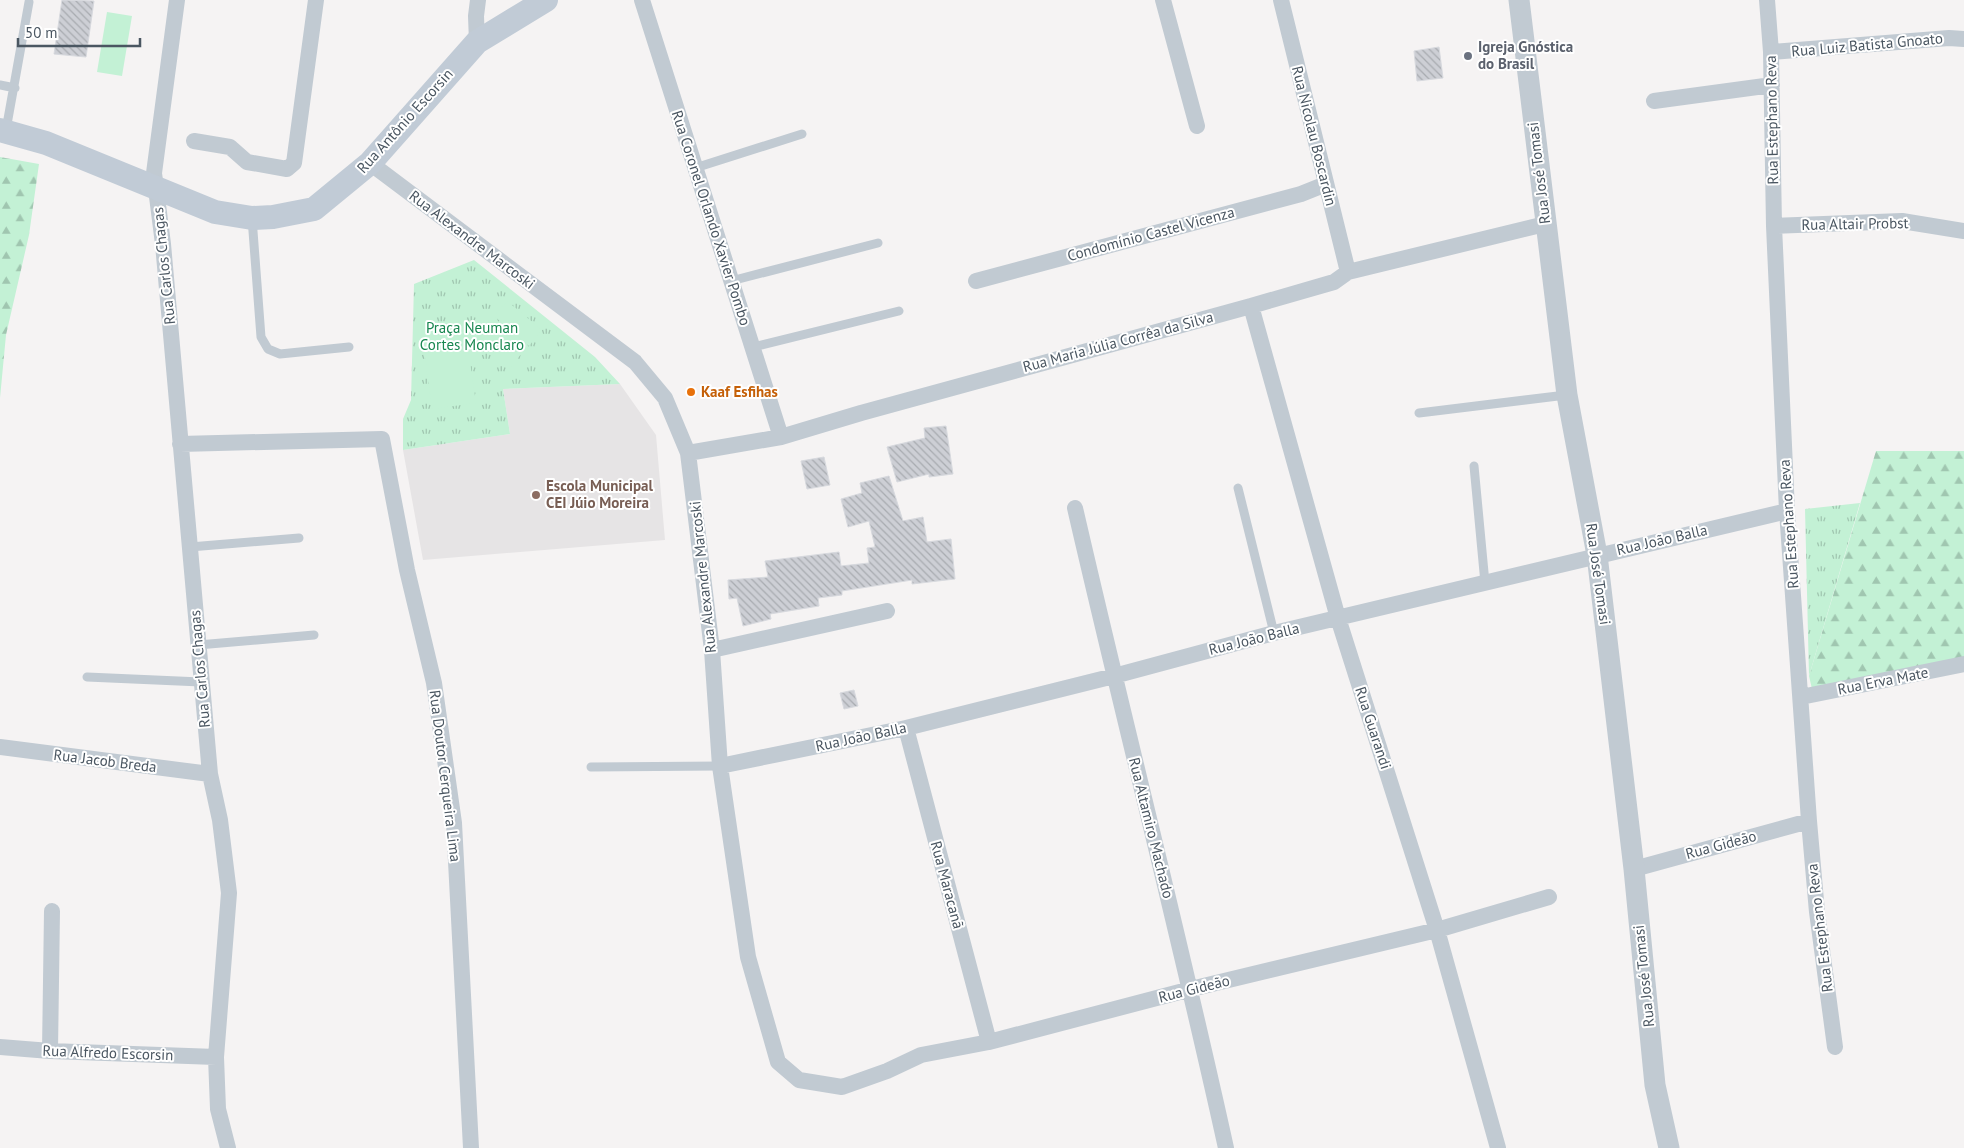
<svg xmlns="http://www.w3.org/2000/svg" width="1964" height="1148" font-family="'PT Sans',sans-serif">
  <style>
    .education { fill: #e6e4e5 }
    .forest { fill: url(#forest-firs) }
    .park { fill: url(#park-tufts) }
    .garden { fill: #c3f1d5 }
    .building { fill: url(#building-back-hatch); stroke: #d7d9de }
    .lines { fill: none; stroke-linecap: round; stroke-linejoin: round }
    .service { stroke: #c1cad2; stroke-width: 9 }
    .minor { stroke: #c1cad2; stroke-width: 16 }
    .tertiary { stroke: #c1cad2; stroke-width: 21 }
    .secondary { stroke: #c1cbd6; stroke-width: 24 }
    .worship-dot { fill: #6b7280; stroke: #fff; stroke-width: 2 }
    .food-dot { fill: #e8710a; stroke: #fff; stroke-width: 2 }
    .education-dot { fill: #8d6e63; stroke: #fff; stroke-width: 2 }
    .labels { text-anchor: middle; stroke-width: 4; stroke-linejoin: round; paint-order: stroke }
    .street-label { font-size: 15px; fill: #4a5661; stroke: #fff }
    .worship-label { font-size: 15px; font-weight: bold; fill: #5b616d; stroke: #fff; text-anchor: start }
    .park-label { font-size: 15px; fill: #17864f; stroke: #fff }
    .food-label { font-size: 15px; font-weight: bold; fill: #c56008; stroke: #fff; text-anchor: start }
    .education-label { font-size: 15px; font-weight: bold; fill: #785e54; stroke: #fff; text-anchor: start }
  </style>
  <defs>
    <pattern id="forest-firs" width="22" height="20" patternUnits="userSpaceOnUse" patternTransform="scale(1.25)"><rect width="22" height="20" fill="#c3f1d5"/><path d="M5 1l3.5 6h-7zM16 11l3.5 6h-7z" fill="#a0c6b0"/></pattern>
    <pattern id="park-tufts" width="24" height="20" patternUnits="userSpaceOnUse" patternTransform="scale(1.25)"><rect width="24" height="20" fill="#c3f1d5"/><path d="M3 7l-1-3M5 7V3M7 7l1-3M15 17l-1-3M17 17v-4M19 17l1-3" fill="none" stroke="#a0c6b0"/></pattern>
    <pattern id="building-back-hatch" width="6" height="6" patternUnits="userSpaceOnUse" patternTransform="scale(1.25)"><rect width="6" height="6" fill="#cdcfd5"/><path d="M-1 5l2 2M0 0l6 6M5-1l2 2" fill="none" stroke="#a8abb0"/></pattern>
  </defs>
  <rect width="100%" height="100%" fill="#f5f3f3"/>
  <!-- education -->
  <path class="education" d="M 620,384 L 656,435 L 665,540 L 423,560 L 403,450 L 510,434 L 503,389 Z"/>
  <!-- forest -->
  <path class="forest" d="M 0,157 L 39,164 L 29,235 L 6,335 L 0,398 Z
    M 1876,451 L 1964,451 L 1964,662 L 1812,689 L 1809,676 Z"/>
  <!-- park -->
  <path class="park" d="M 474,260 L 595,357 L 620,384 L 503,389 L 510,434 L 403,450 L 403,419 L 411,400 L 414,284 Z
    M 1860,503 L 1809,676 L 1805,509 Z"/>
  <!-- garden -->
  <path class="garden" d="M 107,12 L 132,16 L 122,76 L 97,72 Z
    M 507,301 L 542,330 L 529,346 L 494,316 Z
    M 464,321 L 476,403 L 432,409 L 421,327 Z
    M 487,323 L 522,353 L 509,369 L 473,339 Z"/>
  <!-- building -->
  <path class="building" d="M 62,0 L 94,1 L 86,57 L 54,54 Z
    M 1439,47 L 1443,78 L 1417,81 L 1414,51 Z
    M 946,426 L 953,474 L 929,477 L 929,474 L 897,482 L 887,447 L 925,438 L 924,428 Z
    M 824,457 L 830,485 L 807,489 L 801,461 Z
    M 889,476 L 903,521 L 923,517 L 927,542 L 951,539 L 955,579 L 912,584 L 912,580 L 842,591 L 842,595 L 818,598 L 819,606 L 770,614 L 771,619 L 743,626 L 737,598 L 729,599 L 728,580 L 768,577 L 765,561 L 839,552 L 841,566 L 869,563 L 867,548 L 875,547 L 869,521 L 848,527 L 841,499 L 862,493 L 860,483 Z
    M 854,690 L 858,706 L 844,709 L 840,693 Z"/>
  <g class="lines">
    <!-- service -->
    <path class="service" d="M 0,85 L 15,88
      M 6,130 L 29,2
      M 695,168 L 802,134
      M 252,218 L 261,337 L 268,349 L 280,354 L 349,347
      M 731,281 L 878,243
      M 753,347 L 899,311
      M 1419,413 L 1566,395
      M 1474,466 L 1485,583
      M 1238,488 L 1274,633
      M 190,547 L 299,538
      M 198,645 L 314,635
      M 87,677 L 201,682
      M 591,767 L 720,766"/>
    <!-- minor -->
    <path class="minor" d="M 177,0 L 154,173 L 163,244 L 210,774 L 220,820 L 229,893 L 216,1057 L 218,1109 L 228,1148
      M 642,0 L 781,437
      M 1163,0 L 1197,126
      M 1281,0 L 1348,272
      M 1767,0 L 1771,52 L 1774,226 L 1787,511 L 1809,821 L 1817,912 L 1835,1047
      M 477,42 L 476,16 L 478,0
      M 1771,52 L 1949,38 L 1964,39
      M 1654,101 L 1772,85
      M 194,141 L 230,147 L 247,162 L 287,169 L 294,163 L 316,0
      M 370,163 L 635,362 L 665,398 L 688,453 L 712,650 L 720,766 L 748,957 L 778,1062 L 799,1080 L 842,1087 L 887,1071 L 921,1055 L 989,1042 L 1191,989 L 1437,930 L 1549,897
      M 1774,226 L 1902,221 L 1964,231
      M 976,281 L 1301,194 L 1326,184
      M 1251,306 L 1338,618 L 1437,930 L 1498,1148
      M 180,444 L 382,439 L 407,570 L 434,683 L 454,823 L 471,1148
      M 688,453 L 781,437 L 861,413 L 1251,306 L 1334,282 L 1348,272 L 1545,224
      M 1075,508 C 1124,721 1179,934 1226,1148
      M 712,650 L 887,611
      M 1801,697 L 1964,664
      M 906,728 L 989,1042
      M 0,747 L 210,774
      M 720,766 L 906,728 L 1114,676 L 1274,633 L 1787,511
      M 1634,869 L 1809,821
      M 0,1047 L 50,1051 L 216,1057
      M 50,1051 L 52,911"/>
    <!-- tertiary -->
    <path class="tertiary" d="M 1519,0 L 1567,395 L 1597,555 L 1634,869 L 1655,1085 L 1669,1148"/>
    <!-- secondary -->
    <path class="secondary" d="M 0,130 L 46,143 L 215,212 L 252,218 L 273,217 L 314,209 L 370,163 L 477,42 L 546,0"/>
  </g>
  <!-- markers -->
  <circle class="worship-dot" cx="1468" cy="56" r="5"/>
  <circle class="food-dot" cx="691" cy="392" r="5"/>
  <circle class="education-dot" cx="536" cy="495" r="5"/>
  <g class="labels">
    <!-- street labels -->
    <g class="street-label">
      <text transform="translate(1867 45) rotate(-5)" y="5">Rua Luiz Batista Gnoato</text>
      <text transform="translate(1772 120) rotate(-91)" y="5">Rua Estephano Reva</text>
      <text transform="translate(405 121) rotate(-48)" y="5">Rua Antônio Escorsin</text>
      <text transform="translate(1314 136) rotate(76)" y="5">Rua Nicolau Boscardin</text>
      <text transform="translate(1539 173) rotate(-97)" y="5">Rua José Tomasi</text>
      <text transform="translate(711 218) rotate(72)" y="5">Rua Coronel Orlando Xavier Pombo</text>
      <text transform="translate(1855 224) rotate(-1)" y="5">Rua Altair Probst</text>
      <text transform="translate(1151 234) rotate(-15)" y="5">Condomínio Castel Vicenza</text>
      <text transform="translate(472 240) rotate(37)" y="5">Rua Alexandre Marcoski</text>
      <text transform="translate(164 266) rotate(-96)" y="5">Rua Carlos Chagas</text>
      <text transform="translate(1118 342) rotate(-15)" y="5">Rua Maria Júlia Corrêa da Silva</text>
      <text transform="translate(1789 524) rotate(-94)" y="5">Rua Estephano Reva</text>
      <text transform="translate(1662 540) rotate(-13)" y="5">Rua João Balla</text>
      <text transform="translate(1598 574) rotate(82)" y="5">Rua José Tomasi</text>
      <text transform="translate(703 577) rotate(-96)" y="5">Rua Alexandre Marcoski</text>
      <text transform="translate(1254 639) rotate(-14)" y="5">Rua João Balla</text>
      <text transform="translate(200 669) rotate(-95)" y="5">Rua Carlos Chagas</text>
      <text transform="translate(1883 681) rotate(-11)" y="5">Rua Erva Mate</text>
      <text transform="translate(1373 728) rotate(72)" y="5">Rua Guarandi</text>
      <text transform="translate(861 737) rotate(-12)" y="5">Rua João Balla</text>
      <text transform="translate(105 761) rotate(7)" y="5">Rua Jacob Breda</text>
      <text transform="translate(445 776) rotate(83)" y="5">Rua Doutor Cerqueira Lima</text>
      <text transform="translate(1151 828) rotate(76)" y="5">Rua Altamiro Machado</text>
      <text transform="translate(1721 845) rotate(-15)" y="5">Rua Gideão</text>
      <text transform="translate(947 885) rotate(75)" y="5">Rua Maracanã</text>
      <text transform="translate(1820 928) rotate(-97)" y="5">Rua Estephano Reva</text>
      <text transform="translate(1644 976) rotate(-96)" y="5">Rua José Tomasi</text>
      <text transform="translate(1194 989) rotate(-14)" y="5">Rua Gideão</text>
      <text transform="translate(108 1053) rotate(2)" y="5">Rua Alfredo Escorsin</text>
    </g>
    <!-- worship labels -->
    <g class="worship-label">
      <text x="1478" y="52">Igreja Gnóstica<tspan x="1478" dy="17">do Brasil</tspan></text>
    </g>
    <!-- park labels -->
    <g class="park-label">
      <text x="472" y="333">Praça Neuman<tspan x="472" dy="17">Cortes Monclaro</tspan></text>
    </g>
    <!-- food labels -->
    <g class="food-label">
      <text x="701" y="397">Kaaf Esfihas</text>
    </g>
    <!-- education labels -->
    <g class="education-label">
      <text x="546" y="491">Escola Municipal<tspan x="546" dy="17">CEI Júio Moreira</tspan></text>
    </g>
  </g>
  <!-- scale -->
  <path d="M18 38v8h122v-8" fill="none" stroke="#4a5661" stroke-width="2.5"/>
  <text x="25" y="38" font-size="15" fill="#4a5661" stroke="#ffffff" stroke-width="4" paint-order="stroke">50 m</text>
</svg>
